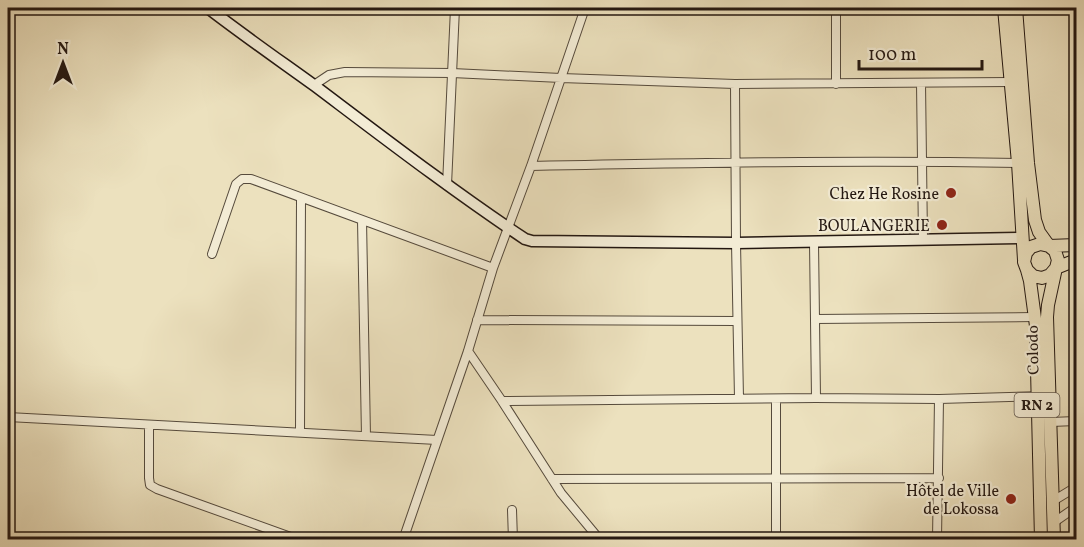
<svg xmlns="http://www.w3.org/2000/svg" width="1084" height="547" font-family="Vollkorn,serif">
  <style>
    .lines { fill: none; stroke-linecap: round; stroke-linejoin: round }
    .street-casing { stroke: #554a3c; stroke-width: 10 }
    .secondary-casing { stroke: #231711; stroke-width: 13 }
    .primary-casing { stroke: #231711; stroke-width: 14 }
    .street { stroke: #f3ecd5; stroke-width: 8 }
    .secondary { stroke: #f3ecd5; stroke-width: 10 }
    .primary { stroke: #ece1be; stroke-width: 12 }
    .poi-dot { fill: #8f2418; stroke: #f3ecd5; stroke-width: 2 }
    .labels { text-anchor: middle; stroke-width: 4.5; stroke-linejoin: round; paint-order: stroke }
    .shield { fill: #f3ecd5; stroke: #61574c; stroke-width: 1.5 }
    .shield-label { font-size: 15px; font-weight: bold; fill: #231711 }
    .poi-label { font-size: 16px; fill: #231711; stroke: #f3ecd5; text-anchor: end }
    .street-label { font-size: 16px; fill: #231711; stroke: #f3ecd5 }
  </style>
  <rect width="100%" height="100%" fill="#ece1be"/>
  <filter id="stains"><feTurbulence type="fractalNoise" baseFrequency=".00333" numOctaves="4"/><feColorMatrix values="0 0 0 0 .2 0 0 0 0 .09 0 0 0 0 .02 0 0 0 .5 -.17"/></filter>
  <radialGradient id="worn" r=".72"><stop offset=".6" stop-color="#630" stop-opacity="0"/><stop offset="1" stop-color="#630" stop-opacity=".3"/></radialGradient>
  <g class="lines">
    <!-- street casing -->
    <g class="street-casing">
      <path id="street" d="M 1016,11 L 1058,8
        M 921,83 L 923,239
        M 735,84 L 736,243 L 739,398
        M 836,84 L 836,8
        M 314,85 L 329,75 L 345,72 L 452,73 L 561,78 L 735,84 L 1011,82
        M 531,166 C 693,163 856,160 1018,163
        M 447,185 L 455,8
        M 362,220 L 366,436
        M 814,242 L 816,398
        M 212,254 L 236,184 L 242,179 L 251,179 L 493,268
        M 815,319 L 1034,317
        M 477,320 L 737,321
        M 468,351 L 502,401 L 561,493 L 600,540
        M 502,401 L 816,398 L 939,399 L 1042,396
        M 8,417 L 437,440
        M 1051,422 L 1076,421
        M 149,425 L 149,478 L 150,485 L 157,489 L 299,540
        M 300,432 L 301,198
        M 552,479 L 939,478
        M 1053,501 L 1076,487
        M 512,510 L 513,540
        M 1053,523 L 1076,507
        M 403,540 L 468,351 L 493,268 L 531,166 L 585,8
        M 776,540 L 776,399
        M 937,540 L 939,399"/>
    </g>
    <!-- secondary casing -->
    <g class="secondary-casing">
      <path id="secondary" d="M 208,8 C 243,35 279,60 315,86 C 384,138 453,191 525,239 L 532,241 L 736,243 L 1022,238"/>
    </g>
    <!-- primary casing -->
    <g class="primary-casing">
      <path id="primary" d="M 1004,8 L 1018,163 L 1024,260
        M 1016,8 L 1028,163 L 1035,220 L 1039,232 L 1049,246 L 1055,251 L 1058,260 L 1056,268 L 1050,275 L 1042,278 L 1033,276 L 1027,270 L 1024,262 L 1026,253 L 1031,247 L 1040,244 L 1049,246 L 1076,245
        M 1027,270 L 1030,281 L 1036,326 L 1041,540
        M 1054,540 L 1047,317 L 1048,305 L 1056,268 L 1076,260"/>
    </g>
    <!-- street -->
    <use href="#street" class="street"/>
    <!-- secondary -->
    <use href="#secondary" class="secondary"/>
    <!-- primary -->
    <use href="#primary" class="primary"/>
  </g>
  <!-- markers -->
  <g class="poi-dot">
    <circle cx="951" cy="193" r="6"/>
    <circle cx="942" cy="225" r="6"/>
    <circle cx="1011" cy="499" r="6"/>
  </g>
  <g class="labels">
    <!-- shield labels -->
    <rect class="shield" x="1014.5" y="393" width="45" height="24" rx="4.5"/>
    <g class="shield-label">
      <text x="1037" y="410">RN 2</text>
    </g>
    <!-- poi labels -->
    <g class="poi-label">
      <text x="939" y="199">Chez He Rosine</text>
      <text x="930" y="231">BOULANGERIE</text>
      <text x="999" y="496">Hôtel de Ville<tspan x="999" dy="18">de Lokossa</tspan></text>
    </g>
    <!-- street labels -->
    <g class="street-label">
      <text transform="translate(1032 350) rotate(-91)" y="6">Colodo</text>
    </g>
  </g>
  <!-- margin -->
  <rect width="1084" height="547" fill="none" stroke="#ece1be" stroke-width="30"/>
  <rect x="9" y="9" width="1066" height="529" fill="none" stroke="#231711" stroke-width="3"/>
  <rect x="15" y="15" width="1054" height="517" fill="none" stroke="#231711" stroke-width="1.5"/>
  <!-- north arrow -->
  <g transform="translate(63 63)" stroke="#f3ecd5" stroke-width="4.5" paint-order="stroke">
  <path d="M0-4.5L10 22L0 15L-10 22Z" fill="#231711"/>
  <text y="-9" font-size="16" font-weight="bold" text-anchor="middle" fill="#231711">N</text>
  </g>
  <!-- scale -->
  <path d="M859 60v9h123v-9" fill="none" stroke="#231711" stroke-width="3"/>
  <text x="868" y="60" font-size="18" fill="#231711" stroke="#f3ecd5" stroke-width="4.5" paint-order="stroke">100 m</text>
  <rect width="100%" height="100%" filter="url(#stains)"/>
  <rect width="100%" height="100%" fill="url(#worn)"/>
</svg>
